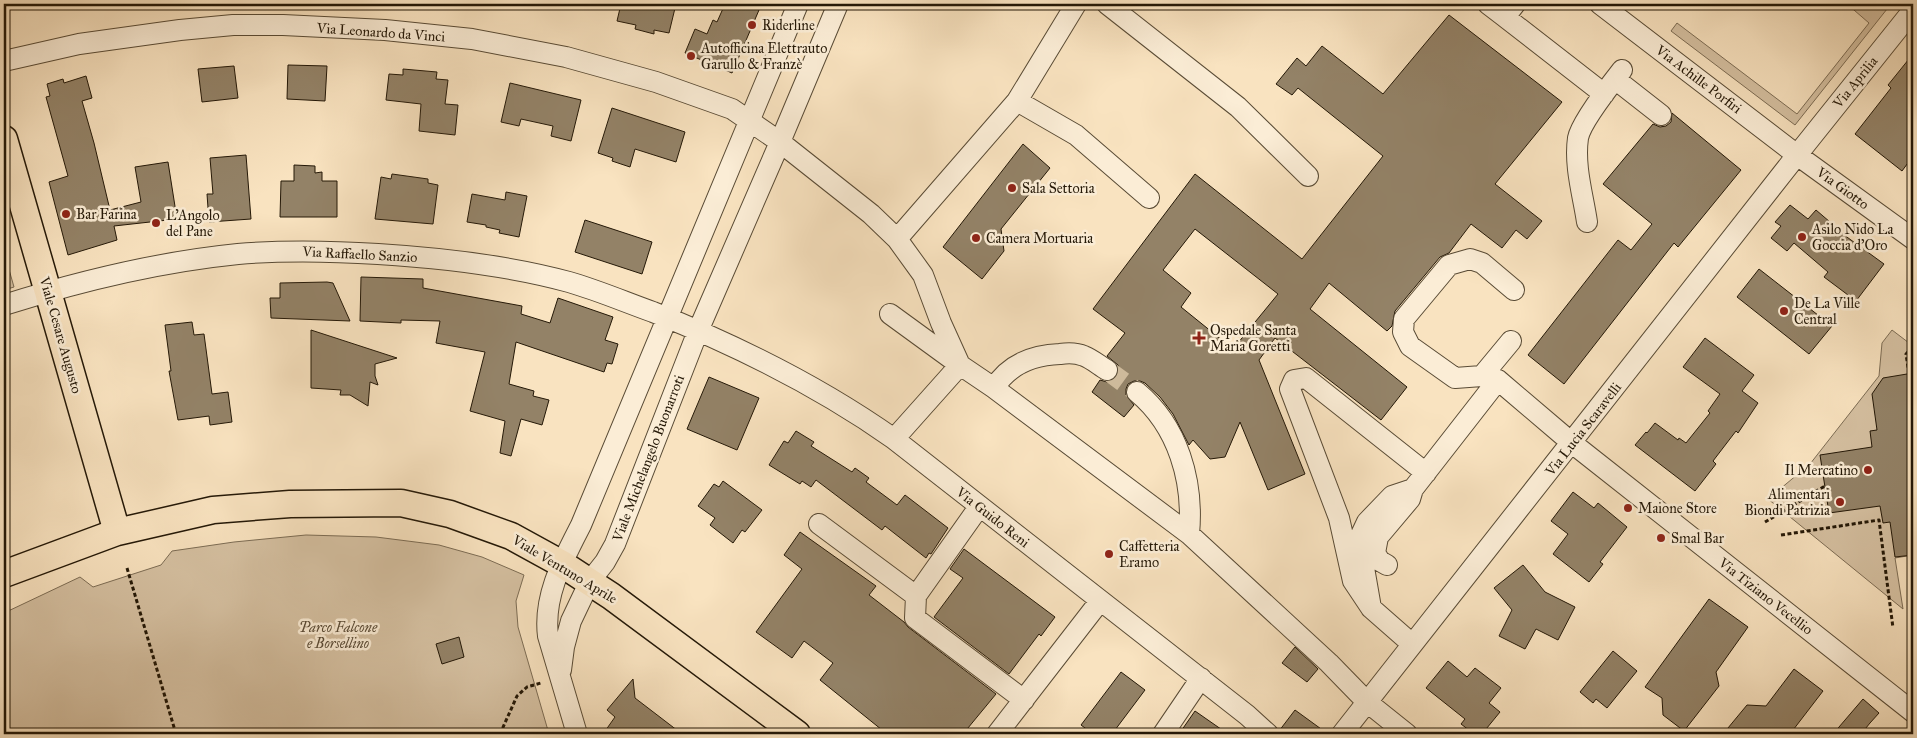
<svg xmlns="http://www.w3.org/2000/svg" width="1917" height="738" font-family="'IM FELL Great Primer',serif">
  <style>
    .green { fill: #d5c0a1; stroke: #7c6c54 }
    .building { fill: #938267; stroke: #241807; fill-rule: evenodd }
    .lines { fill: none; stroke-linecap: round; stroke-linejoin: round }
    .minor-tunnel { stroke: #ceba9b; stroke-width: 20; stroke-dasharray: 20 10; stroke-linecap: butt }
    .minor-casing { stroke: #594b35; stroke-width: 22 }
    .major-casing { stroke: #241807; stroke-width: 29 }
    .path { stroke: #241807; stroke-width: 3; stroke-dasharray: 4 2.5; stroke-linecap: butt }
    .minor { stroke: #fbedd6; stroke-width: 20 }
    .major { stroke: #f9e3c0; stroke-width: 26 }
    .poi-dot { fill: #8f2418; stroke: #fbedd6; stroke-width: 2 }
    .labels { text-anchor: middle; stroke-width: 5; stroke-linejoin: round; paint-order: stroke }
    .poi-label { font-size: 14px; fill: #241807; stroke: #fbedd6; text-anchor: start }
    .street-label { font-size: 14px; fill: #241807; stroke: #fbedd6 }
    .park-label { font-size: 14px; font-style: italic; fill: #594a35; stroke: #fbedd6 }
  </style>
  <rect width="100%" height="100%" fill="#f9e3c0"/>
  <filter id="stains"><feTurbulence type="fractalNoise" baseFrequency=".004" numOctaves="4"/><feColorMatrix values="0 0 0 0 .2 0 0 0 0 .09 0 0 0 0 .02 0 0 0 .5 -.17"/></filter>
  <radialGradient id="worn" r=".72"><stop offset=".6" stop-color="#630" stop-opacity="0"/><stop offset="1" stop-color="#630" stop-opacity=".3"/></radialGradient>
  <!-- green -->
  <path class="green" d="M 1847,4 L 1891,4 L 1795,125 L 1671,31 L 1677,23 L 1797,114 L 1869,23 Z
    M 4,252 L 14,287 L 4,290 Z
    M 1892,330 L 1913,346 L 1913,555 L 1895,558 L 1903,609 L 1768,499 L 1810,464 L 1879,376 L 1882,343 Z
    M 306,535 L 376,537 L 439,545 L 482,557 L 524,575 L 516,601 L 518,627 L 549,734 L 4,734 L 4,613 L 80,577 L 93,587 L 161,565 L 172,551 L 234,542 Z"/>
  <!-- building -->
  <path class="building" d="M 621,4 L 676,4 L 669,33 L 654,30 L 654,34 L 635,29 L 636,25 L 617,21 Z
    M 725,4 L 744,4 L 759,10 L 732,73 L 685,53 L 695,29 L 707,34 L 713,20 L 717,22 Z
    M 1449,15 L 1562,102 L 1495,184 L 1542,221 L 1527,239 L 1516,230 L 1502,248 L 1471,224 L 1449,253 L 1440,257 L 1395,311 L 1392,326 L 1387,331 L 1329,283 L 1310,309 L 1407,387 L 1381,420 L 1275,338 L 1259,360 L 1305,474 L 1268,490 L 1240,422 L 1225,457 L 1210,459 L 1193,440 L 1189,445 L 1173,414 L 1160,397 L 1145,383 L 1140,381 L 1134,381 L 1128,384 L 1126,389 L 1126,395 L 1134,405 L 1124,417 L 1092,392 L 1100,380 L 1107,382 L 1113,380 L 1117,376 L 1119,370 L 1118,365 L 1107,356 L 1125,333 L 1093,309 L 1195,174 L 1302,259 L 1383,156 L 1298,88 L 1292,95 L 1276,84 L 1297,58 L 1306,66 L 1322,46 L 1383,94 ZM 1195,229 L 1278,294 L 1233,349 L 1181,307 L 1191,293 L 1163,270 Z
    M 1913,54 L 1913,156 L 1902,171 L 1855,134 L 1891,88 L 1888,85 Z
    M 288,65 L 327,66 L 325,101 L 287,99 Z
    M 234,66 L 238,98 L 202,102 L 198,69 Z
    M 403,69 L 437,72 L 436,79 L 448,80 L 445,104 L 458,105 L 455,135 L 419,131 L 421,104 L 386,100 L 389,74 L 403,75 Z
    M 86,76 L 92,98 L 82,101 L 94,143 L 110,210 L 141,202 L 135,167 L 168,162 L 177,219 L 114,226 L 117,240 L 68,255 L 49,182 L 68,176 L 46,97 L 50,96 L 47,84 L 63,79 L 64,83 Z
    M 510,83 L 581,100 L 571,141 L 551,136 L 553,126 L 521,119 L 519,126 L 501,122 Z
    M 612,108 L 685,132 L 676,162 L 635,149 L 630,167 L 612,161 L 613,158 L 598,153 Z
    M 1672,113 L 1741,170 L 1678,247 L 1674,243 L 1564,384 L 1528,355 L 1618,240 L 1631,250 L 1652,224 L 1603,184 L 1653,124 L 1660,127 L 1666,126 L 1671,122 Z
    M 1023,144 L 1050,168 L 1001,229 L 1004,251 L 982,279 L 943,247 Z
    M 246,155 L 251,219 L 209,222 L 207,194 L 213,194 L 210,158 Z
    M 294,165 L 315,166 L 315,173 L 322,172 L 322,181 L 337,181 L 337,217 L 280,217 L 281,181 L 294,181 Z
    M 392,174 L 428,179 L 428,183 L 438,185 L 433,224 L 375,219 L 381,177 L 391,179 Z
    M 506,192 L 527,196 L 519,237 L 499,233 L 500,230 L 486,227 L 486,225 L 467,222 L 472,194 L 505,200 Z
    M 1790,205 L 1808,219 L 1816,210 L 1830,222 L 1829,224 L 1884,264 L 1856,301 L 1824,277 L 1828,272 L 1794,243 L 1787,251 L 1771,238 L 1781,226 L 1775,222 Z
    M 585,220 L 652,242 L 642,274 L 575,252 Z
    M 1759,269 L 1832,326 L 1809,354 L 1737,297 Z
    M 361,277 L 423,279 L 423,288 L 522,306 L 521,314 L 550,323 L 558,298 L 613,317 L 605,340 L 618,344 L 612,364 L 607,363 L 604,372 L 516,342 L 509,384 L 534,391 L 533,396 L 549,400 L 542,425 L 521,419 L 511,456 L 500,453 L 505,421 L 470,411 L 485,352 L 436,343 L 440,321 L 401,320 L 401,323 L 360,321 Z
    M 327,282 L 333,283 L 350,321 L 271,318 L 270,298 L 280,298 L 280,283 Z
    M 192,322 L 194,335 L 204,334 L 212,394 L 228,392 L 232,422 L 210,425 L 209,416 L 178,420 L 169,371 L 171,371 L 165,325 Z
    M 311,330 L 397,358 L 375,364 L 375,376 L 378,385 L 370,382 L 368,406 L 350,395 L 340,395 L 341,390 L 311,388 Z
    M 1705,338 L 1754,375 L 1742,391 L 1758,403 L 1738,433 L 1736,431 L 1713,461 L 1716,464 L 1695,491 L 1635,445 L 1646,432 L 1647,433 L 1655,423 L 1678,440 L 1679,438 L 1686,443 L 1710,413 L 1708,411 L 1720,394 L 1683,367 Z
    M 1913,373 L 1913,555 L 1895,557 L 1890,522 L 1883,523 L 1880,506 L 1829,513 L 1820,455 L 1872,447 L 1870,431 L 1877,430 L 1872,394 L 1883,378 Z
    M 709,377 L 759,398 L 737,450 L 687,429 Z
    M 796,431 L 814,442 L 811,446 L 852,472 L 855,468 L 869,478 L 866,482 L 897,505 L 905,495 L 948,528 L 931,554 L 929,553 L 926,558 L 885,526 L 882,530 L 816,480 L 811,487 L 802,481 L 800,484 L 769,465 L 784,441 L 788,443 Z
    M 723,481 L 762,510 L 745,532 L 742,530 L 733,543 L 710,525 L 715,518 L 698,506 L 714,484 L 719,487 Z
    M 1573,492 L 1594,508 L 1598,503 L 1627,527 L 1600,562 L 1603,564 L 1589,582 L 1553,554 L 1568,534 L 1551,521 Z
    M 800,532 L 876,586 L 869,595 L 904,622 L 908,627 L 996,694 L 963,734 L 887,734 L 820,680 L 833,663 L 804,641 L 792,658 L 756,632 L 802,569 L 784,555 Z
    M 964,549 L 1055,617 L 1041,636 L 1039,634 L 1009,674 L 934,617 L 963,578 L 950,569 Z
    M 1523,565 L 1545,592 L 1575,607 L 1558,640 L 1536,629 L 1525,649 L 1499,636 L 1512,610 L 1494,588 Z
    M 1709,599 L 1748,627 L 1716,672 L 1719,686 L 1684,731 L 1663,715 L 1662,698 L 1645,687 Z
    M 459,637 L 464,657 L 442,664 L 436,644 Z
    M 1295,647 L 1318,669 L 1307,682 L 1282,663 Z
    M 1613,651 L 1637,671 L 1607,708 L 1596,699 L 1593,703 L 1580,692 Z
    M 1448,661 L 1467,677 L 1475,668 L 1501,688 L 1489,703 L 1500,712 L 1482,734 L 1474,734 L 1461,724 L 1465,719 L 1426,688 Z
    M 1794,669 L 1823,691 L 1790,734 L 1723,734 L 1747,705 L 1766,706 Z
    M 1121,672 L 1145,690 L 1112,734 L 1093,734 L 1081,725 Z
    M 633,679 L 635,698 L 682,734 L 603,734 L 615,717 L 607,710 Z
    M 1863,699 L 1879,713 L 1870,723 L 1861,734 L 1833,734 Z
    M 1295,710 L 1328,734 L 1280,734 L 1279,731 Z
    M 1195,711 L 1228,734 L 1179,734 Z"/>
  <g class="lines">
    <!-- minor-tunnel -->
    <path class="minor-tunnel" d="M 1107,370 L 1137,392"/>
    <!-- minor casing -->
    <g class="minor-casing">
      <path id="minor" d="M 1107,4 L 1238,107 L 1308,176
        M 1488,4 L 1505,17 L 1515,4
        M 1600,4 L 1797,155 L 1913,239
        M 1505,17 L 1604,94
        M 4,61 L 79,44 L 180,30 L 233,25 L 283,25 L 385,30 L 472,39 L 566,57 L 656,82 L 732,109 L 780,142 L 871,214 L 897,239 L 923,275 L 941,323 L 960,365 L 994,388 L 1189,534 L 1329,663 L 1367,702 L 1407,734
        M 1615,79 L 1661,115
        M 1017,101 L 1076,135 L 1149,198
        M 1587,222 C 1583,195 1574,166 1578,138 C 1581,122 1611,84 1622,70
        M 897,239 L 1017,101 L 1076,4
        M 4,305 C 80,281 158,262 238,254 C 284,250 332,251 378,254 C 442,258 507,265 569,282 C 597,290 625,302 653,312 C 738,346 819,386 894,439 L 1247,715 L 1268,734
        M 890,314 L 960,365 L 894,439
        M 1482,376 L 1511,341
        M 1498,380 L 1482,376 L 1455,378 L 1410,346 L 1403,332 L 1404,319 L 1449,265 L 1470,259 L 1482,263 L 1514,290
        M 994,388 C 1009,364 1032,355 1060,354 C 1067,353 1077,353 1084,356 C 1092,359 1100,366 1107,370
        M 1137,392 C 1178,426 1194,481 1189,534
        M 819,524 L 916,596 L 915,618 L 1024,700
        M 1387,565 L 1380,561 L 1375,553 L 1378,537 L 1410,499 L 1413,489
        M 916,596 L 979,507
        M 1371,608 L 1359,539 L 1367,522 L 1392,496 L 1413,489 L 1498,380 L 1572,443 L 1913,712
        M 1412,644 L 1371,608 L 1353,581 L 1339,518 L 1290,389 L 1294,380 L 1306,378 L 1426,473
        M 561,670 L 564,647 L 571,621 L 590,581 L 605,562 L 615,544 L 698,331 L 780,142 L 838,4
        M 577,734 L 548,636 C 543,596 563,560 581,525 L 798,4
        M 997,734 L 1100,601
        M 1163,734 L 1201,678
        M 1342,734 L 1797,155 L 1913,10"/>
    </g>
    <!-- major casing -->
    <g class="major-casing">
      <path id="major" d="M 4,139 L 117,532
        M 4,574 L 117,532 L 213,510 L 290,504 L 401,503 L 450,514 L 511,536 L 562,564 L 611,596 L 797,734"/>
    </g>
    <!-- path -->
    <path class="path" d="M 1909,374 L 1906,354 L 1913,347
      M 1765,522 L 1825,486
      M 1781,535 L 1879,520 L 1893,628
      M 127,568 L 176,734
      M 500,734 L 517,696 L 527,687 L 541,683"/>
    <!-- minor -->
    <use href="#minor" class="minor"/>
    <!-- major -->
    <use href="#major" class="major"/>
  </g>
  <!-- markers -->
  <g class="poi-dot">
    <circle cx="752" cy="25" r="5"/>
    <circle cx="691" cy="56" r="5"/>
    <circle cx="1012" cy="188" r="5"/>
    <circle cx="66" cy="214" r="5"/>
    <circle cx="156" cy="223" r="5"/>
    <circle cx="1802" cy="237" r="5"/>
    <circle cx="976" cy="238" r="5"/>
    <circle cx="1784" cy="311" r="5"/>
    <path d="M1196.5 330.5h5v5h5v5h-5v5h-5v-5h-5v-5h5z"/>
    <circle cx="1868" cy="470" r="5"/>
    <circle cx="1840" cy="502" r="5"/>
    <circle cx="1628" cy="508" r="5"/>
    <circle cx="1661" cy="538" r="5"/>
    <circle cx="1109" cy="554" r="5"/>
  </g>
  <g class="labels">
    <!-- poi labels -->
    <g class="poi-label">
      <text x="762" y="30">Riderline</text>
      <text x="701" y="53">Autofficina Elettrauto<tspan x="701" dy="16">Garullo &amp; Franzè</tspan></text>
      <text x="1022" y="193">Sala Settoria</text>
      <text x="76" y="219">Bar Farina</text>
      <text x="166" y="220">L'Angolo<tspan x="166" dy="16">del Pane</tspan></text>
      <text x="1812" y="234">Asilo Nido La<tspan x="1812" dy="16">Goccia d'Oro</tspan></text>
      <text x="986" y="243">Camera Mortuaria</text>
      <text x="1794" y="308">De La Ville<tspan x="1794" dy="16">Central</tspan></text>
      <text x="1210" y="335">Ospedale Santa<tspan x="1210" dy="16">Maria Goretti</tspan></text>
      <text x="1858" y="475" text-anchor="end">Il Mercatino</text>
      <text x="1830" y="499" text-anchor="end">Alimentari<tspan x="1830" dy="16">Biondi Patrizia</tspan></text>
      <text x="1638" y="513">Maione Store</text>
      <text x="1671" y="543">Smal Bar</text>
      <text x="1119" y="551">Caffetteria<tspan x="1119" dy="16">Eramo</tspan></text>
    </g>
    <!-- street labels -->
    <g class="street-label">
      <text transform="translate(381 32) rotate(4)" y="5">Via Leonardo da Vinci</text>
      <text transform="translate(1699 79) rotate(37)" y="5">Via Achille Porfiri</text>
      <text transform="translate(1855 82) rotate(-51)" y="5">Via Aprilia</text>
      <text transform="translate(1843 188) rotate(36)" y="5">Via Giotto</text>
      <text transform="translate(360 254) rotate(3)" y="5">Via Raffaello Sanzio</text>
      <text transform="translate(61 335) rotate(74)" y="5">Viale Cesare Augusto</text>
      <text transform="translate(1583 429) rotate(-52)" y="5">Via Lucia Scaravelli</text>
      <text transform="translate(648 458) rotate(-69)" y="5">Viale Michelangelo Buonarroti</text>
      <text transform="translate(993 517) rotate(38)" y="5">Via Guido Reni</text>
      <text transform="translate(565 569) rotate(31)" y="5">Viale Ventuno Aprile</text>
      <text transform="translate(1766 596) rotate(38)" y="5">Via Tiziano Vecellio</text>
    </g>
    <!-- park labels -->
    <g class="park-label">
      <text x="338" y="632">Parco Falcone<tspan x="338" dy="16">e Borsellino</tspan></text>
    </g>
  </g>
  <!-- margin -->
  <rect width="1917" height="738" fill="none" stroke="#f9e3c0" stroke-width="20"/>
  <rect x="5" y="5" width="1907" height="728" fill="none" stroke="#241807" stroke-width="2.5"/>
  <rect x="10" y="10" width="1897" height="718" fill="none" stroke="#241807"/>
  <rect width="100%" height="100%" filter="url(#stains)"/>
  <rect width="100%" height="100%" fill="url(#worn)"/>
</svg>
